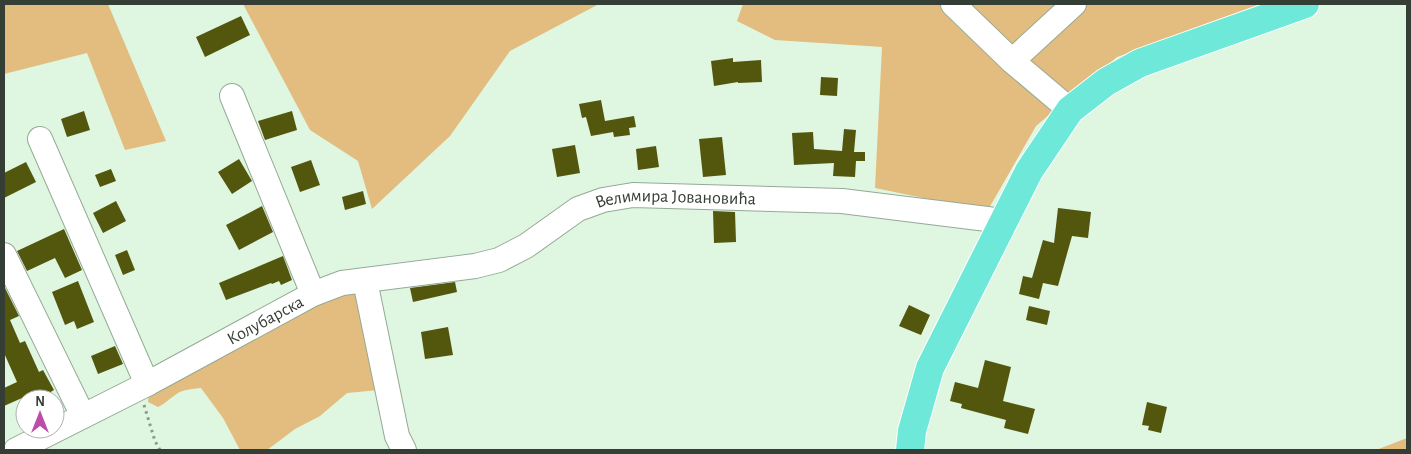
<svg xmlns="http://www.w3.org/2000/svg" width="1411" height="454" font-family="'Alegreya Sans',sans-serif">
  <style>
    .green { fill: #e3bc7f }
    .building { fill: #53560d }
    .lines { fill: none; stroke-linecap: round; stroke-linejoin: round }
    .minor-casing { stroke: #94aa95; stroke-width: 26 }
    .major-casing { stroke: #fff; stroke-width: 30 }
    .path { stroke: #899889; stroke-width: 3; stroke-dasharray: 2.5 4; stroke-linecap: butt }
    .minor { stroke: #fff; stroke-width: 24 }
    .major { stroke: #6ee8d9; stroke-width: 28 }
    .labels { text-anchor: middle; stroke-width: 5; stroke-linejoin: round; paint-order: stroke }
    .street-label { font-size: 18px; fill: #353e35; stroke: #fff }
  </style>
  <rect width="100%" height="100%" fill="#dff6e0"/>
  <!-- green -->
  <path class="green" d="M 4,4 L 108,4 L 166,141 L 125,150 L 87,53 L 4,74 Z
    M 243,4 L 599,4 L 510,51 L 450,136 L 372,209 L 358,161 L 310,130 Z
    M 743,4 L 1269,4 L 1117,57 L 1036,126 L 985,215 L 938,201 L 875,188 L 882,47 L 775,40 L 737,21 Z
    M 339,289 L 357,294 L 379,390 L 347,393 L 320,416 L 295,429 L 267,450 L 240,450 L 223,418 L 201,388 C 193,389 185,389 178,393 C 170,398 165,404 158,407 L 148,402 L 149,391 L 235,344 L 252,341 Z
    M 1407,438 L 1407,450 L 1376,450 Z"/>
  <!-- building -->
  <path class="building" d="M 241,16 L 250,35 L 205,57 L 196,37 Z
    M 733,58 L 733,62 L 761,60 L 762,82 L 738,83 L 738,82 L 714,86 L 711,61 Z
    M 821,77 L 838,78 L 837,96 L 820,95 Z
    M 601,100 L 605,121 L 634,116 L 636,127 L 629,128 L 630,135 L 614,137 L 613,132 L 591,136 L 586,117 L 582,118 L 579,104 Z
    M 84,111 L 90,130 L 67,137 L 61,119 Z
    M 292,111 L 297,130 L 265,140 L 258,121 Z
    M 844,129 L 856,130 L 854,152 L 865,152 L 865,161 L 856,161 L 855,177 L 833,176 L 834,163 L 794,165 L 792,133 L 813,132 L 814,149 L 842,151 Z
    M 722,137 L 726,175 L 703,177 L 699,139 Z
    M 575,145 L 580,173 L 557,177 L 552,149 Z
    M 656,146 L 659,167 L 638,170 L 636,149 Z
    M 239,159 L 252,181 L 232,194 L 218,172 Z
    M 311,160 L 320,185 L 300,192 L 291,167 Z
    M 26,162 L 36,182 L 4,198 L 4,173 Z
    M 111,169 L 116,181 L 100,187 L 95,175 Z
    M 363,191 L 366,204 L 345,210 L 342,197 Z
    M 116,201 L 126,221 L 103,233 L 93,213 Z
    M 262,206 L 273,232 L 239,250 L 226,225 Z
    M 1058,208 L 1091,212 L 1088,238 L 1072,236 L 1058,286 L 1043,283 L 1039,299 L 1019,294 L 1023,276 L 1032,278 L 1043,240 L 1054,243 Z
    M 713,211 L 735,212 L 736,242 L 714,243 Z
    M 64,229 L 82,270 L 65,278 L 55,258 L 27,271 L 17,251 Z
    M 127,250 L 135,270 L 123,275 L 115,255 Z
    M 283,256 L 292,280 L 281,285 L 279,281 L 272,284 L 271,283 L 226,300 L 219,283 Z
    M 78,281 L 94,322 L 77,329 L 74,321 L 65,325 L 52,292 Z
    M 455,282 L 457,292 L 413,302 L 410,288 Z
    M 4,286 L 19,316 L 10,320 L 20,343 L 25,341 L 39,372 L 43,370 L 54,390 L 39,399 L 33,399 L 31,394 L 4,406 L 4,388 L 17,382 L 4,353 Z
    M 909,305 L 930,315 L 921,335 L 899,326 Z
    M 1029,306 L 1050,311 L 1047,325 L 1026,320 Z
    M 448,327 L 453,355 L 425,359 L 421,332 Z
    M 115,346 L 123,364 L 98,374 L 91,356 Z
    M 985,360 L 1011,367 L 1003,401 L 1035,409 L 1028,434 L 1004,428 L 1006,420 L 961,408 L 962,404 L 950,401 L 955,382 L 978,388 Z
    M 1147,402 L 1167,407 L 1161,433 L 1148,430 L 1149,426 L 1142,425 Z"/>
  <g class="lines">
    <!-- minor casing -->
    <g class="minor-casing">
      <g id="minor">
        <path d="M 953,4 L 1012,61 L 1070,110"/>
        <path d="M 1012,61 L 1074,4"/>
        <path d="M 232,96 L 313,294"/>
        <path d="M 40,139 L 147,384"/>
        <path d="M 4,255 L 83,416"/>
        <path d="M 365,281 L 397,436 L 404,450"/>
        <path id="s1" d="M 16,450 L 147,384 L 313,294 L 342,283 L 475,266 L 499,260 L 526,246 L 578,209 L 603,200 L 633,195 L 842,201 L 1003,221"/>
      </g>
    </g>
    <!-- major casing -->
    <g class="major-casing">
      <path id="major" d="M 910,450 L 912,431 L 930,368 L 1029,171 L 1070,110 L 1106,82 L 1140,63 L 1305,4"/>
    </g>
    <!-- path -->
    <path class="path" d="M 144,405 L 155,441 L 160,450"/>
    <!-- minor -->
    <use href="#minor" class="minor"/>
    <!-- major -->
    <use href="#major" class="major"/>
  </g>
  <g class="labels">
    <!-- street labels -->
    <g class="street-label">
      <text dy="6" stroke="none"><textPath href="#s1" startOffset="719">Велимира Јовановића</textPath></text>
      <text dy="6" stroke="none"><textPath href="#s1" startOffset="281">Колубарска</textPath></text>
    </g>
  </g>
  <!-- border -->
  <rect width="1411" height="454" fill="none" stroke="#353e35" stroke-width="10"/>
  <!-- north arrow -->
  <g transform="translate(40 414)"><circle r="24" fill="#ffffff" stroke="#aeb2ae"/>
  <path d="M0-4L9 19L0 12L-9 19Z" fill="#bd4daa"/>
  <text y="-8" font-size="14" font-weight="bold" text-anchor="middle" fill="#353e35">N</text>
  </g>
</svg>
